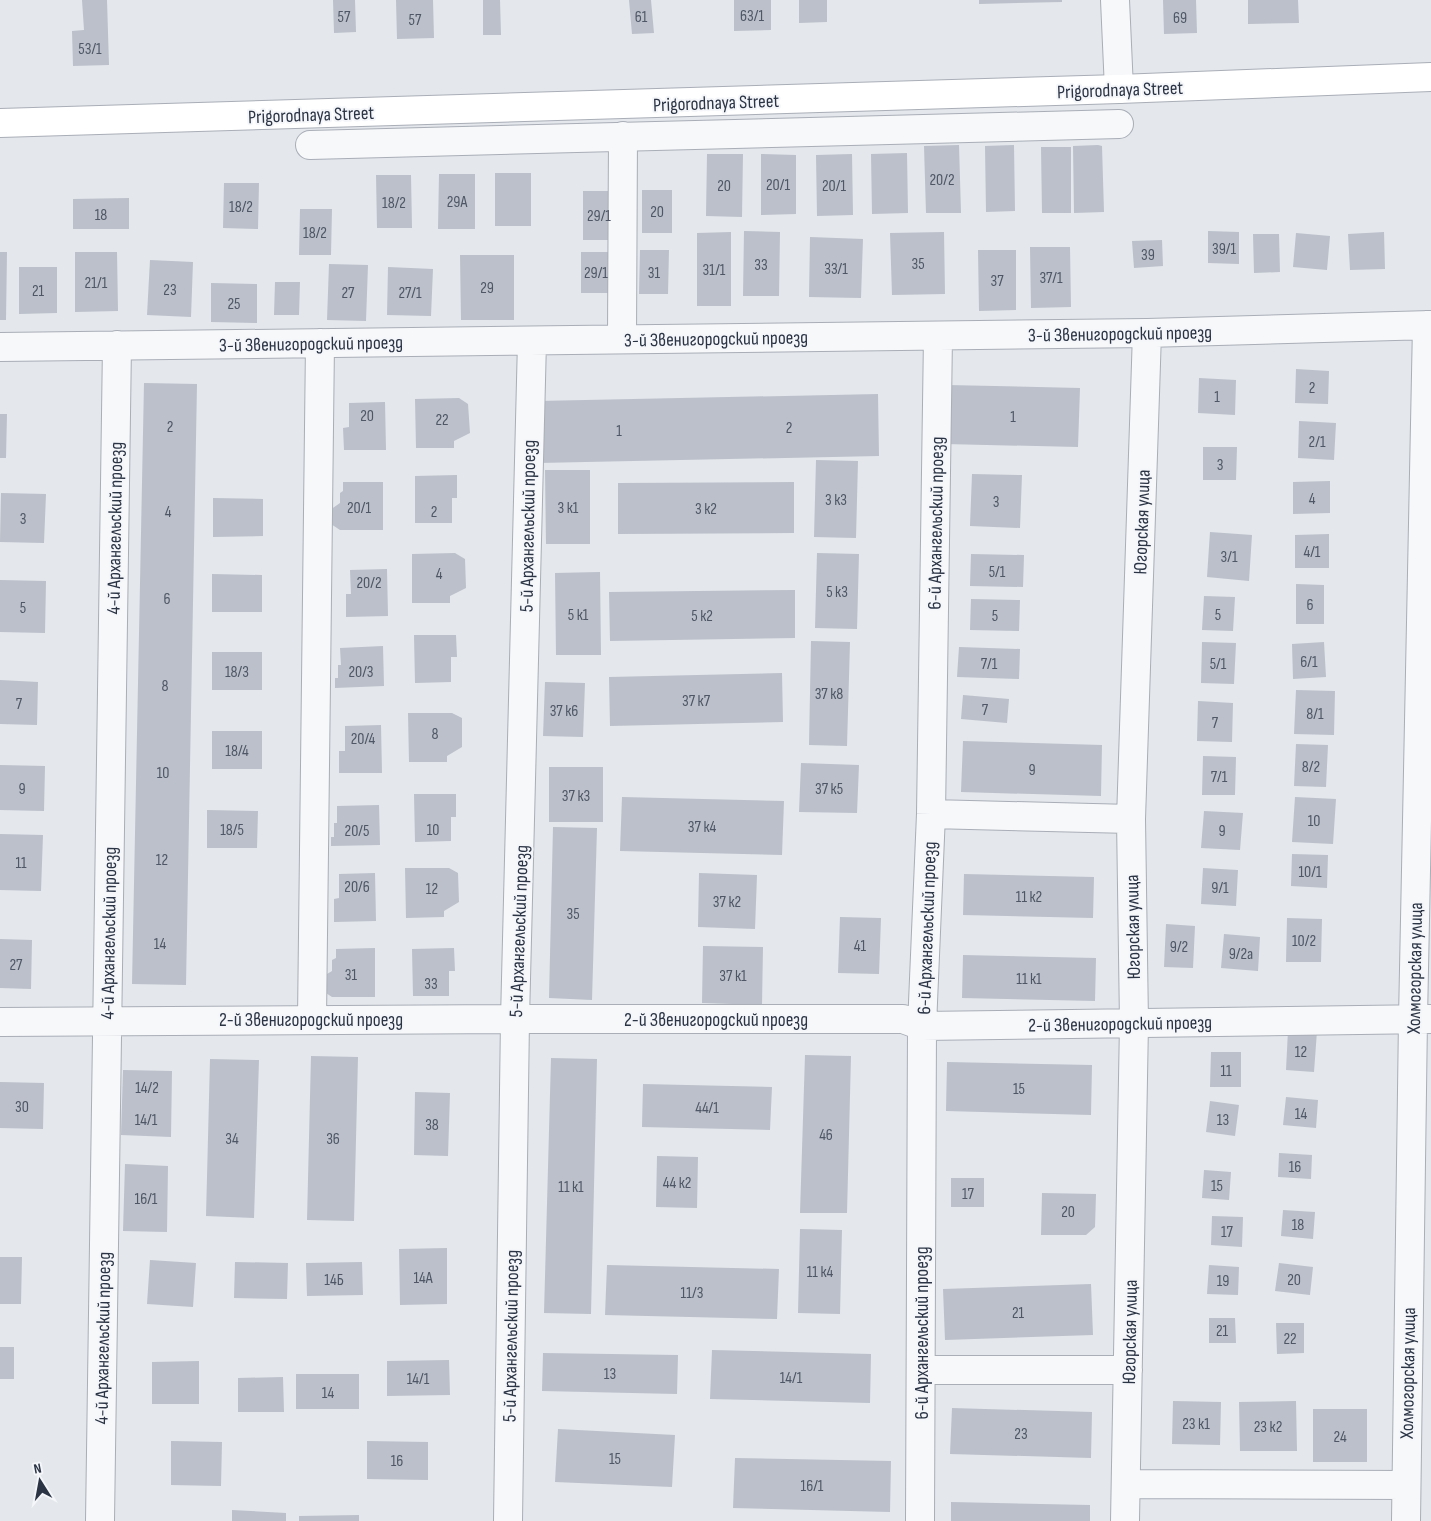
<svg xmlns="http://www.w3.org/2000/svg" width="1431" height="1521" font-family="'Sofia Sans Condensed',sans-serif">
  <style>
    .building { fill: #bbc0ca }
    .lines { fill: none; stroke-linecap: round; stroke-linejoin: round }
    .street-casing { stroke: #a9aeb7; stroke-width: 30 }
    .secondary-casing { stroke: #a9aeb7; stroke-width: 30 }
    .street { stroke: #f7f8fa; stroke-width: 28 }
    .secondary { stroke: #fff; stroke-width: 28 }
    .labels { text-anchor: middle; stroke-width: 4; stroke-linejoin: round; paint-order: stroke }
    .number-label { font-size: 16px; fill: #4f5766 }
    .street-label { font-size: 19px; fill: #2b3445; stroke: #f4f6f9 }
  </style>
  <rect width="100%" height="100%" fill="#e4e7ec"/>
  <!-- building -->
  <path class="building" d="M 82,0 L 107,0 L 109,65 L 73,66 L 72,31 L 84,30 Z
    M 333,0 L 355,0 L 356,32 L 334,33 Z
    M 396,0 L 433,0 L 434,38 L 397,39 Z
    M 483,0 L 500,0 L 501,35 L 483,35 Z
    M 629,0 L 651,0 L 654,33 L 632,34 Z
    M 734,0 L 771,0 L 771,30 L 734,31 Z
    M 799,0 L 827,0 L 827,22 L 799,23 Z
    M 979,0 L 1062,0 L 1062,2 L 979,4 Z
    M 1163,0 L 1196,0 L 1197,33 L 1164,34 Z
    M 1248,0 L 1298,0 L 1299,23 L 1248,24 Z
    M 959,145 L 961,213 L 926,213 L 924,146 Z
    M 1014,145 L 1015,211 L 986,212 L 985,146 Z
    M 1098,145 L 1102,146 L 1104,212 L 1074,213 L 1073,146 Z
    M 1041,147 L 1071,147 L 1071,213 L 1042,213 Z
    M 907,153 L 908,213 L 872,214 L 871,154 Z
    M 707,154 L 743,154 L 742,217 L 706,216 Z
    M 761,154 L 796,155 L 796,214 L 761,215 Z
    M 852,154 L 853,215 L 817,216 L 816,155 Z
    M 495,173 L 531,173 L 531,226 L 495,226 Z
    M 439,174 L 475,174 L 475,229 L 438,229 Z
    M 376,175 L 411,175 L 412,228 L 377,228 Z
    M 224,183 L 259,183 L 258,229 L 223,228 Z
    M 642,190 L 672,190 L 672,233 L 642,233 Z
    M 583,191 L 615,191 L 614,240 L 583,240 Z
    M 129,198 L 129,229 L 73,229 L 73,199 Z
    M 300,209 L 332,209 L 331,255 L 299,255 Z
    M 744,231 L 780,232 L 779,296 L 743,296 Z
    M 1208,231 L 1239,232 L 1239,264 L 1208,263 Z
    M 731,232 L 731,306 L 697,306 L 697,233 Z
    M 944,232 L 945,294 L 892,295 L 890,233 Z
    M 1384,232 L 1385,269 L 1350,270 L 1348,234 Z
    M 1296,233 L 1330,236 L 1327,270 L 1293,267 Z
    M 1253,234 L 1279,234 L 1280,272 L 1254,273 Z
    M 810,237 L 863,239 L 861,298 L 809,297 Z
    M 1162,240 L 1163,266 L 1134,268 L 1132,241 Z
    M 1030,247 L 1070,247 L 1071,307 L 1031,308 Z
    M 640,250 L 669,250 L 668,294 L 639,294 Z
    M 978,250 L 1016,250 L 1016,310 L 979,311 Z
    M 0,252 L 7,252 L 6,320 L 0,320 Z
    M 75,252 L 117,252 L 118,311 L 75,312 Z
    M 581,252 L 612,252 L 612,293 L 581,293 Z
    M 460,255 L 514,255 L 514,320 L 461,320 Z
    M 150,260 L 193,262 L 191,317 L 147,315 Z
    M 329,264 L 368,265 L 366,321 L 327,320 Z
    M 19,267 L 57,267 L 57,313 L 19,314 Z
    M 388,267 L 433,269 L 431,316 L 387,315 Z
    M 275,282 L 300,282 L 299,315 L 274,315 Z
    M 211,283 L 257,284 L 257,323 L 211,322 Z
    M 1296,369 L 1329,371 L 1328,404 L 1295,403 Z
    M 1199,378 L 1236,380 L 1235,415 L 1198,413 Z
    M 144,383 L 197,384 L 186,985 L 132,984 Z
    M 947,385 L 1080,388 L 1078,447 L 945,444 Z
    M 878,394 L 879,456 L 538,463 L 538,401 Z
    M 459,398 L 468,404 L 470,433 L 454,441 L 454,448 L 416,448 L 415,399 Z
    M 385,402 L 386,450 L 344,450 L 343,428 L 349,427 L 349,403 Z
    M 0,414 L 7,414 L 6,458 L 0,458 Z
    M 1299,421 L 1336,423 L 1334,460 L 1298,458 Z
    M 1203,447 L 1237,447 L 1236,480 L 1203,480 Z
    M 816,460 L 858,461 L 856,538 L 814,537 Z
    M 545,470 L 590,470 L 590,544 L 546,544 Z
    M 972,474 L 1022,475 L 1020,528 L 970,526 Z
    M 457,475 L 457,498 L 452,498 L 452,523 L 415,523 L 415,476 Z
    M 1330,481 L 1330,513 L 1293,514 L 1293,482 Z
    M 343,482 L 383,482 L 383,530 L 340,530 L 331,524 L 330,510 L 340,503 L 340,493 L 343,491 Z
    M 794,482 L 794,533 L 618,534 L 618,483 Z
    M 1,493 L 46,494 L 44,543 L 0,542 Z
    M 213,498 L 263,499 L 263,536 L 213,537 Z
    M 1210,532 L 1252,535 L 1249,581 L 1207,577 Z
    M 1329,534 L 1329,568 L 1295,568 L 1295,535 Z
    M 455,553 L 465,559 L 466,588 L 450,596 L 450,603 L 412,603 L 412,554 Z
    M 817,553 L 859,554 L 857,629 L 815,628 Z
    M 971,554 L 1024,555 L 1023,587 L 970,586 Z
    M 387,569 L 388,616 L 346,617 L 346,594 L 351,594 L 350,570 Z
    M 600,572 L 601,655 L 556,655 L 555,573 Z
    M 212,574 L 262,575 L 262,612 L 212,612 Z
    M 0,580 L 46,581 L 45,633 L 0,632 Z
    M 1296,584 L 1324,585 L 1324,624 L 1296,624 Z
    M 795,590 L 795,638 L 610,641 L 609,592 Z
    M 1204,596 L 1235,597 L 1233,631 L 1202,630 Z
    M 971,599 L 1020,600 L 1019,631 L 970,630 Z
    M 414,635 L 456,635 L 457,657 L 451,657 L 451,682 L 415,683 Z
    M 811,641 L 850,642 L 847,746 L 809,745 Z
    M 1202,642 L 1236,643 L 1234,684 L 1201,683 Z
    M 1324,642 L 1326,677 L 1293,679 L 1292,644 Z
    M 383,646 L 384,686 L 335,688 L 335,678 L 338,678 L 338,665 L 341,665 L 340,648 Z
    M 959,647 L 1020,649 L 1019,679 L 957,677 Z
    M 212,652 L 262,652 L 262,690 L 212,690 Z
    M 782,673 L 783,722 L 610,726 L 609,677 Z
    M 0,680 L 38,682 L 37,725 L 0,724 Z
    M 545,682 L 585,683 L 583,737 L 543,736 Z
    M 1296,690 L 1335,691 L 1334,735 L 1294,734 Z
    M 963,695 L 1009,699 L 1007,723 L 961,719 Z
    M 1198,701 L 1233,703 L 1232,742 L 1197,741 Z
    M 408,713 L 452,713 L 462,718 L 462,747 L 447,756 L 447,762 L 409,762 Z
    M 381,725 L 382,773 L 339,773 L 339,751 L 345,751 L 345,726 Z
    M 212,731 L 262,731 L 262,769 L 212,769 Z
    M 963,741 L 1102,745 L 1101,796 L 961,792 Z
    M 1296,744 L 1328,745 L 1326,787 L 1294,786 Z
    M 1203,756 L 1236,757 L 1235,795 L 1202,795 Z
    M 801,763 L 859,765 L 857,813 L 799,812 Z
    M 0,765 L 45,766 L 44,811 L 0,810 Z
    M 549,767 L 603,767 L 603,822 L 549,822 Z
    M 414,794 L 456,794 L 456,817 L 451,817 L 451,841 L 415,842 Z
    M 622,797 L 784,801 L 782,855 L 620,851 Z
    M 1295,797 L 1336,799 L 1333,844 L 1292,842 Z
    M 379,805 L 380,845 L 331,846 L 331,837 L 334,837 L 334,823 L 337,823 L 337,806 Z
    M 207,810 L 258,811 L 257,848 L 207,848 Z
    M 1204,811 L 1243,813 L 1240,850 L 1201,848 Z
    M 553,827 L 597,828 L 592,1000 L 549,998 Z
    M 0,834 L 43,835 L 41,891 L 0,890 Z
    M 1292,854 L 1328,855 L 1327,888 L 1291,886 Z
    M 405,868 L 449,868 L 458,873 L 459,902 L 444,911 L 444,917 L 406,918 Z
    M 1203,868 L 1238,870 L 1236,906 L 1201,904 Z
    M 375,873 L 376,921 L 334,922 L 334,899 L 339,898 L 339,874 Z
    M 699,873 L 757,875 L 755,929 L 698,927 Z
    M 964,874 L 1094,877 L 1093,918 L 963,915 Z
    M 840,917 L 881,918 L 879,974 L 838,973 Z
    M 1287,918 L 1322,919 L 1321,962 L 1286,962 Z
    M 1166,924 L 1195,926 L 1193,968 L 1164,967 Z
    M 1224,934 L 1260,937 L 1258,971 L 1221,968 Z
    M 0,939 L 32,940 L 31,989 L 0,988 Z
    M 703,946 L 763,947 L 762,1005 L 702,1003 Z
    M 375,948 L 375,997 L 332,997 L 323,991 L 322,977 L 332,971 L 332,960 L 336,958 L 336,949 Z
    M 454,948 L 455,971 L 449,971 L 449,996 L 413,996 L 412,949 Z
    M 963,955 L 1096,958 L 1095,1001 L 962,998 Z
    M 1288,1030 L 1317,1031 L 1314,1072 L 1286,1070 Z
    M 1211,1052 L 1241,1052 L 1241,1087 L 1210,1087 Z
    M 805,1055 L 851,1056 L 847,1213 L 800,1213 Z
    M 311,1056 L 358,1057 L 354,1221 L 307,1220 Z
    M 551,1058 L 597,1059 L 591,1314 L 544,1313 Z
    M 210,1059 L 259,1060 L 254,1218 L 206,1216 Z
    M 947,1062 L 1092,1065 L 1091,1115 L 946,1111 Z
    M 123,1070 L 172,1071 L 171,1137 L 121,1135 Z
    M 0,1082 L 44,1083 L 43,1129 L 0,1128 Z
    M 643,1084 L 772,1087 L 770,1130 L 642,1127 Z
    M 415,1092 L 450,1093 L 448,1156 L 414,1155 Z
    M 1286,1097 L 1318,1100 L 1316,1128 L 1283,1125 Z
    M 1210,1101 L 1239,1105 L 1235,1136 L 1206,1132 Z
    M 1279,1153 L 1312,1155 L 1311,1179 L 1278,1177 Z
    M 657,1156 L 698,1157 L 697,1208 L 656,1207 Z
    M 125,1164 L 168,1166 L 167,1232 L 123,1231 Z
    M 1204,1170 L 1231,1172 L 1229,1200 L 1202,1198 Z
    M 951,1178 L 984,1178 L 984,1207 L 951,1207 Z
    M 1042,1193 L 1096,1194 L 1095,1227 L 1086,1235 L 1041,1235 Z
    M 1283,1210 L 1315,1212 L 1313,1239 L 1281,1236 Z
    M 1212,1216 L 1243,1217 L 1242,1247 L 1211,1245 Z
    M 800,1229 L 842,1230 L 840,1314 L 798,1313 Z
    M 447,1248 L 447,1304 L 400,1305 L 399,1249 Z
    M 0,1257 L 22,1257 L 21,1304 L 0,1304 Z
    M 150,1260 L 196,1263 L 193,1307 L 147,1304 Z
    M 235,1262 L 288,1263 L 287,1299 L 234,1298 Z
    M 362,1262 L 363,1295 L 307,1296 L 306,1263 Z
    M 1279,1263 L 1313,1267 L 1310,1295 L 1275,1291 Z
    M 607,1265 L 779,1269 L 777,1319 L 605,1315 Z
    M 1209,1265 L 1239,1267 L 1238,1295 L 1207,1294 Z
    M 1091,1284 L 1093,1335 L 945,1340 L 943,1289 Z
    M 1209,1318 L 1235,1318 L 1236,1343 L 1209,1343 Z
    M 1276,1323 L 1304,1323 L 1304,1353 L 1277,1354 Z
    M 0,1347 L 14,1347 L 14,1379 L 0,1379 Z
    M 712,1350 L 871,1354 L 870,1403 L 710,1399 Z
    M 543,1353 L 678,1355 L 677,1394 L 542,1391 Z
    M 449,1360 L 450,1395 L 387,1396 L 387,1361 Z
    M 199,1361 L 199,1404 L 152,1404 L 152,1362 Z
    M 296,1374 L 359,1374 L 359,1409 L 296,1409 Z
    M 283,1377 L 284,1412 L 238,1412 L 238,1378 Z
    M 1173,1401 L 1221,1402 L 1220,1445 L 1172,1444 Z
    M 1296,1401 L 1297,1451 L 1240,1451 L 1239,1402 Z
    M 952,1408 L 1092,1412 L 1091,1458 L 950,1454 Z
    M 1313,1409 L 1367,1409 L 1367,1462 L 1313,1462 Z
    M 558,1429 L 675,1435 L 672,1487 L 555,1482 Z
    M 171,1441 L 222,1442 L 221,1486 L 171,1485 Z
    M 367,1441 L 428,1442 L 428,1480 L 367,1479 Z
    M 735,1458 L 891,1461 L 890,1512 L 733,1508 Z
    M 951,1502 L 1090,1505 L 1090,1521 L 951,1521 Z
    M 232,1510 L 286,1513 L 286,1521 L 232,1521 Z
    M 359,1515 L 359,1521 L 299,1521 L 299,1516 Z"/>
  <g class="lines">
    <!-- street casing -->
    <g class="street-casing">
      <path id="street" d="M 1115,0 L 1119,89
        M 310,145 L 1119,124
        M 622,338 L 623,136
        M 0,347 L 1147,333 L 1431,325
        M 931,814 L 1131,819
        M 312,1019 L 320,343
        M 0,1022 L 515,1019 L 903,1019 L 922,1026 L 1431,1019
        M 921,1370 L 1128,1370
        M 1126,1484 L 1406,1485
        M 100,1521 L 117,345
        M 508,1521 L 515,1019 L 532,341
        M 920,1521 L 922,1026 L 931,814 L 938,336
        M 1125,1521 L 1134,1023 L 1131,819 L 1147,333
        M 1406,1521 L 1413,1019 L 1427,325"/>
    </g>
    <!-- secondary casing -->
    <g class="secondary-casing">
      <path id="secondary" d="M 0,123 L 1119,89 L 1431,77"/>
    </g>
    <!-- street -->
    <use href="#street" class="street"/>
    <!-- secondary -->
    <use href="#secondary" class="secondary"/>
  </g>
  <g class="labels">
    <!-- number labels -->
    <g class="number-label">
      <text x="752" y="21">63/1</text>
      <text x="344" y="22">57</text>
      <text x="641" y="22">61</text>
      <text x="1180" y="23">69</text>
      <text x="415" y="25">57</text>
      <text x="90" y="54">53/1</text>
      <text x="942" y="185">20/2</text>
      <text x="778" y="190">20/1</text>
      <text x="724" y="191">20</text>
      <text x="834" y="191">20/1</text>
      <text x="457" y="207">29А</text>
      <text x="394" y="208">18/2</text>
      <text x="241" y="212">18/2</text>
      <text x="657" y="217">20</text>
      <text x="101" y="220">18</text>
      <text x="599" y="221">29/1</text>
      <text x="315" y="238">18/2</text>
      <text x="1224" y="254">39/1</text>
      <text x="1148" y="260">39</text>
      <text x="918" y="269">35</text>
      <text x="761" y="270">33</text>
      <text x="836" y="274">33/1</text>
      <text x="714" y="275">31/1</text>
      <text x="596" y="278">29/1</text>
      <text x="654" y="278">31</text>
      <text x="1051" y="283">37/1</text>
      <text x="997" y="286">37</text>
      <text x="96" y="288">21/1</text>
      <text x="487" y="293">29</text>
      <text x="170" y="295">23</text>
      <text x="38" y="296">21</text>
      <text x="348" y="298">27</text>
      <text x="410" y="298">27/1</text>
      <text x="234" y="309">25</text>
      <text x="1312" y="393">2</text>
      <text x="1217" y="402">1</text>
      <text x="367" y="421">20</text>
      <text x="1013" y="422">1</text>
      <text x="442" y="425">22</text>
      <text x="170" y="432">2</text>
      <text x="789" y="433">2</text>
      <text x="619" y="436">1</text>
      <text x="1317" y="447">2/1</text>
      <text x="1220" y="470">3</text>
      <text x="1312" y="504">4</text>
      <text x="836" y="505">3 к3</text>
      <text x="996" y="507">3</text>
      <text x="359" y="513">20/1</text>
      <text x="568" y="513">3 к1</text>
      <text x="706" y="514">3 к2</text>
      <text x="168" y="517">4</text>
      <text x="434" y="517">2</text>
      <text x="23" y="524">3</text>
      <text x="1312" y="557">4/1</text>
      <text x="1229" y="562">3/1</text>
      <text x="997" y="577">5/1</text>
      <text x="439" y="579">4</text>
      <text x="369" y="588">20/2</text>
      <text x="837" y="597">5 к3</text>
      <text x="167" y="604">6</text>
      <text x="1310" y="610">6</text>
      <text x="23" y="613">5</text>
      <text x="578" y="620">5 к1</text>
      <text x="1218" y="620">5</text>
      <text x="702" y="621">5 к2</text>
      <text x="995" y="621">5</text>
      <text x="1309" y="667">6/1</text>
      <text x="989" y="669">7/1</text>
      <text x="1218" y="669">5/1</text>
      <text x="237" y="677">18/3</text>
      <text x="361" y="677">20/3</text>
      <text x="165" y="691">8</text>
      <text x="829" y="699">37 к8</text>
      <text x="696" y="706">37 к7</text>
      <text x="19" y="709">7</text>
      <text x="985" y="715">7</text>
      <text x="564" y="716">37 к6</text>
      <text x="1315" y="719">8/1</text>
      <text x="1215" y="728">7</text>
      <text x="435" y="739">8</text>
      <text x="363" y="744">20/4</text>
      <text x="237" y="756">18/4</text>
      <text x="1311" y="772">8/2</text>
      <text x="1032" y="775">9</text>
      <text x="163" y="778">10</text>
      <text x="1219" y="782">7/1</text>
      <text x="22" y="794">9</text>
      <text x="829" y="794">37 к5</text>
      <text x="576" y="801">37 к3</text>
      <text x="1314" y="826">10</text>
      <text x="702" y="832">37 к4</text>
      <text x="232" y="835">18/5</text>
      <text x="433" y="835">10</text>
      <text x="357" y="836">20/5</text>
      <text x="1222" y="836">9</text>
      <text x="162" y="865">12</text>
      <text x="21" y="868">11</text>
      <text x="1310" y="877">10/1</text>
      <text x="357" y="892">20/6</text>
      <text x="1220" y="893">9/1</text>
      <text x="432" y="894">12</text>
      <text x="1029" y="902">11 к2</text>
      <text x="727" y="907">37 к2</text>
      <text x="573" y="919">35</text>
      <text x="1304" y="946">10/2</text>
      <text x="160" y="949">14</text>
      <text x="860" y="951">41</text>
      <text x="1179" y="952">9/2</text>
      <text x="1241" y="959">9/2а</text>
      <text x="16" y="970">27</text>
      <text x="351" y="980">31</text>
      <text x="733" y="981">37 к1</text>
      <text x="1029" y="984">11 к1</text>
      <text x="431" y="989">33</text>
      <text x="1301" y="1057">12</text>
      <text x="1226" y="1076">11</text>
      <text x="147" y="1093">14/2</text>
      <text x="1019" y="1094">15</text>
      <text x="22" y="1112">30</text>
      <text x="707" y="1113">44/1</text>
      <text x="1301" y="1119">14</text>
      <text x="146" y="1125">14/1</text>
      <text x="1223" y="1125">13</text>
      <text x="432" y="1130">38</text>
      <text x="826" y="1140">46</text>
      <text x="232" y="1144">34</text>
      <text x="333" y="1144">36</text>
      <text x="1295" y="1172">16</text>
      <text x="677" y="1188">44 к2</text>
      <text x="1217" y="1191">15</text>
      <text x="571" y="1192">11 к1</text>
      <text x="968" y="1199">17</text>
      <text x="146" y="1204">16/1</text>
      <text x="1068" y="1217">20</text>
      <text x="1298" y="1230">18</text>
      <text x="1227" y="1237">17</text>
      <text x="820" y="1277">11 к4</text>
      <text x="423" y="1283">14А</text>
      <text x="334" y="1285">14Б</text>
      <text x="1294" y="1285">20</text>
      <text x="1223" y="1286">19</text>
      <text x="692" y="1298">11/3</text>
      <text x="1018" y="1318">21</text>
      <text x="1222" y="1336">21</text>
      <text x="1290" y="1344">22</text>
      <text x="610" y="1379">13</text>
      <text x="791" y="1383">14/1</text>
      <text x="418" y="1384">14/1</text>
      <text x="328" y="1398">14</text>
      <text x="1196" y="1429">23 к1</text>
      <text x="1268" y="1432">23 к2</text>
      <text x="1021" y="1439">23</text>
      <text x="1340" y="1442">24</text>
      <text x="615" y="1464">15</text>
      <text x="397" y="1466">16</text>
      <text x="812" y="1491">16/1</text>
    </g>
    <!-- street labels -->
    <g class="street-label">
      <text transform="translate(1120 89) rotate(-2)" y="7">Prigorodnaya Street</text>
      <text transform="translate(716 102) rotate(-2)" y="7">Prigorodnaya Street</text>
      <text transform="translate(311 114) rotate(-2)" y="7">Prigorodnaya Street</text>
      <text transform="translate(1120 333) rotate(-1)" y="7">3-й Звенигородский проезд</text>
      <text transform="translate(716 338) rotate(-1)" y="7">3-й Звенигородский проезд</text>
      <text transform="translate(311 343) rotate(-1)" y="7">3-й Звенигородский проезд</text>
      <text transform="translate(1141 522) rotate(-88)" y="7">Югорская улица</text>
      <text transform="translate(935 523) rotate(-89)" y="7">6-й Архангельский проезд</text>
      <text transform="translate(527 526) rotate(-89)" y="7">5-й Архангельский проезд</text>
      <text transform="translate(114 528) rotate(-89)" y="7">4-й Архангельский проезд</text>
      <text transform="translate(1132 927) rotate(-91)" y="7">Югорская улица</text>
      <text transform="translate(926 928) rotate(-88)" y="7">6-й Архангельский проезд</text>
      <text transform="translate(518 931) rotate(-88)" y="7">5-й Архангельский проезд</text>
      <text transform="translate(108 933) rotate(-89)" y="7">4-й Архангельский проезд</text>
      <text transform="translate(1414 968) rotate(-89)" y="7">Холмогорская улица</text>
      <text x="311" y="1026">2-й Звенигородский проезд</text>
      <text x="716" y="1026">2-й Звенигородский проезд</text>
      <text transform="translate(1120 1023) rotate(-1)" y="7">2-й Звенигородский проезд</text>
      <text transform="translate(1129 1332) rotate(-89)" y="7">Югорская улица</text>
      <text transform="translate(921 1333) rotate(-90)" y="7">6-й Архангельский проезд</text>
      <text transform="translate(510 1336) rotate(-89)" y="7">5-й Архангельский проезд</text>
      <text transform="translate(102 1338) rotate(-89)" y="7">4-й Архангельский проезд</text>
      <text transform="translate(1407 1373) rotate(-89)" y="7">Холмогорская улица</text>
    </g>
  </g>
  <!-- north arrow -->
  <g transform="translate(40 1481) rotate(349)" stroke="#f4f6f9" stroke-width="4" paint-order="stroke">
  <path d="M0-4L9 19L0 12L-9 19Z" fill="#2b3445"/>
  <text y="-8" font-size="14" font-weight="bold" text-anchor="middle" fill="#2b3445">N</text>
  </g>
</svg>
